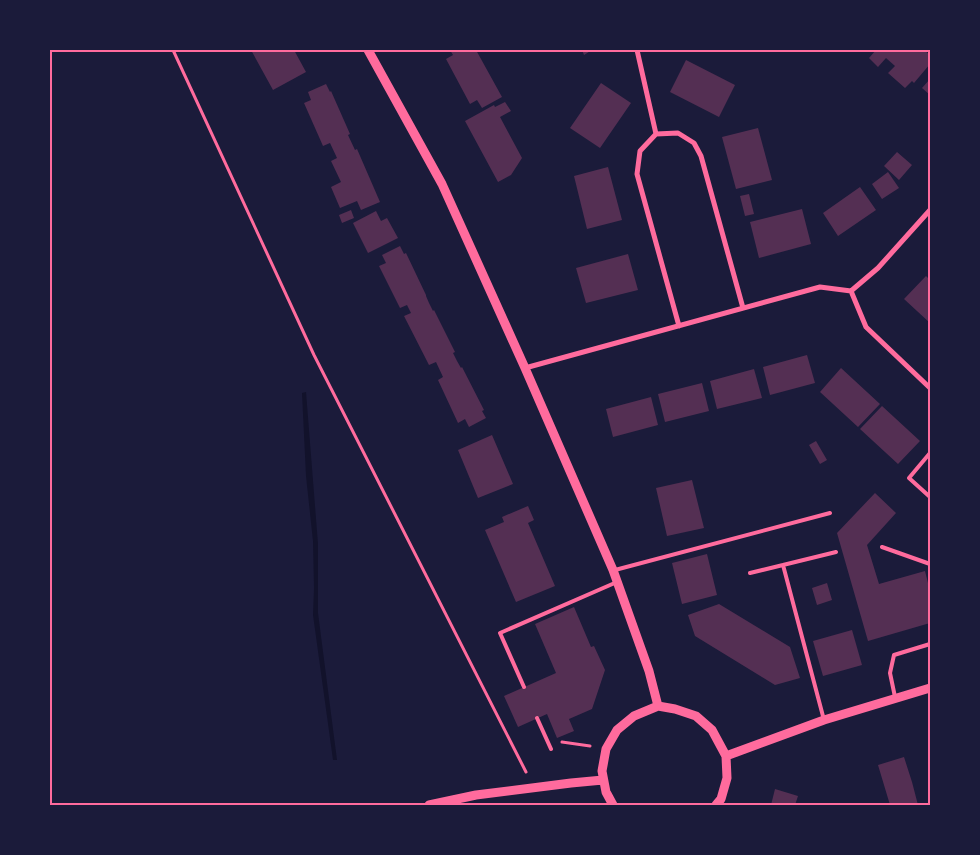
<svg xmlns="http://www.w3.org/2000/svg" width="980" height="855" font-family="Rubik,sans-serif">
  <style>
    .water { fill: #12122b }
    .building { fill: #542f53 }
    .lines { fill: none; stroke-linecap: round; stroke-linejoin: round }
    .path { stroke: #ff6b9d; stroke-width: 3 }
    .service { stroke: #ff6b9d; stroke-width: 4 }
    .minor { stroke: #ff6b9d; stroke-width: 5 }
    .tertiary { stroke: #ff6b9d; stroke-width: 9 }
    .neatline { fill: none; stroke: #ff6b9d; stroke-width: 2 }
  </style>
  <rect width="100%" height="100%" fill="#1b1b3a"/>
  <!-- water -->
  <path class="water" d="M 306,392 L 318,544 L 318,613 L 337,760 L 333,760 L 313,615 L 314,588 L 313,541 L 306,476 L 302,393 Z"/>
  <!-- building -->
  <path class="building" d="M 251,50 L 294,50 L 306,72 L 273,90 Z
    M 450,50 L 476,50 L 502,97 L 482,108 L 477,100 L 470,104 L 446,59 L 453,55 Z
    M 582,50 L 592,50 L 584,55 Z
    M 876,50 L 924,50 L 930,55 L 930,64 L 914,83 L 912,81 L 905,88 L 888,73 L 895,66 L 886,58 L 878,67 L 869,58 Z
    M 686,60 L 735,85 L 719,117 L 670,92 Z
    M 930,79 L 930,95 L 922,88 Z
    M 601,83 L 631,103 L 600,148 L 570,128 Z
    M 326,84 L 330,92 L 331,91 L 350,134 L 348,135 L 355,150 L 357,149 L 380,202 L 361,210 L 357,201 L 340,208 L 331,187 L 341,182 L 331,161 L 337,158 L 330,143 L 323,146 L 304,103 L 311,100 L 308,92 Z
    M 505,102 L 511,111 L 500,117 L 522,158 L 511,175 L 498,182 L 465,121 L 494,105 L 495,107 Z
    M 758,128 L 772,180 L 736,189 L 722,137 Z
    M 897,152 L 912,165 L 899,180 L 884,166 Z
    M 608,167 L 622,220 L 587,229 L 574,176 Z
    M 888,172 L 899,188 L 882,199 L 872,184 Z
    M 860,187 L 876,210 L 838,236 L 823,213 Z
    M 749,194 L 754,214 L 745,216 L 740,196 Z
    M 802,209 L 811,244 L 759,258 L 750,222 Z
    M 351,210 L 354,218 L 342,223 L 339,215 Z
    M 376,211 L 381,221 L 387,218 L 398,238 L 368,253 L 353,223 Z
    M 400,246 L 404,254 L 406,253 L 426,295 L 426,296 L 429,303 L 433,311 L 434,310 L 455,352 L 453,353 L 457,361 L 461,368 L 462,367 L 484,410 L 482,411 L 486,418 L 469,427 L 465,419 L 458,423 L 438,380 L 443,377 L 436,362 L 429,365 L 404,316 L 411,313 L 407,305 L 400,308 L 379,266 L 386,263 L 382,255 Z
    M 628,254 L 638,290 L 586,303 L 576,268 Z
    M 926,276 L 930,280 L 930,323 L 904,299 Z
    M 807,355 L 815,383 L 770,395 L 763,367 Z
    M 841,368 L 880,404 L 858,427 L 820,392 Z
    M 754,369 L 762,398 L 717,409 L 710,381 Z
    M 702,383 L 709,411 L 665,422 L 658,394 Z
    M 651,397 L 658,425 L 613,437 L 606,409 Z
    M 882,406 L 920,441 L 898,464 L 860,429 Z
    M 492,435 L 513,484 L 478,498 L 458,450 Z
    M 816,441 L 827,460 L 820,464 L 809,445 Z
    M 692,480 L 704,528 L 667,536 L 656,488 Z
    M 875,493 L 896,513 L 867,545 L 879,584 L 925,571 L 930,591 L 930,623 L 868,641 L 837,533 Z
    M 528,506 L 534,520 L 528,523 L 555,586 L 516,602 L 485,530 L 504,522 L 502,517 Z
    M 707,554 L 717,595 L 682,604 L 672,563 Z
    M 827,583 L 832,600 L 817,605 L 812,588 Z
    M 719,604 L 790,647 L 800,678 L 775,685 L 695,636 L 688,615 Z
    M 574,607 L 591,647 L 594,646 L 605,670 L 592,709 L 569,719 L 574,731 L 557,738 L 547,714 L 518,727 L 504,696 L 556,673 L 535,624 Z
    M 852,630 L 862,665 L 823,676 L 813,641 Z
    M 904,757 L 912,782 L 918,805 L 890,805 L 878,765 Z
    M 775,789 L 798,796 L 795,805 L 771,805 Z"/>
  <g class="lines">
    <!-- path -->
    <path class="path" d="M 173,50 L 314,355 L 526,772
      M 562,742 L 590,746"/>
    <!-- service -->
    <path class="service" d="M 930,453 L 909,478 L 930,497
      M 882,547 L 930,564
      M 615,570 L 830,513
      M 750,573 L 783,565
      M 524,687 L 500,633 L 617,582
      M 895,697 L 890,673 L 894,655 L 930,644
      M 537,718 L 551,749
      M 824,720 L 783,565 L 836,552"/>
    <!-- minor -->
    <path class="minor" d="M 637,50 L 656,134
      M 851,291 L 866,327 L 930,388
      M 679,326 L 637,174 L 640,151 L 656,134 L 678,133 L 694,143 L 701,156 L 743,308
      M 525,368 L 820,287 L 851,291 L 878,268 L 930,210"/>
    <!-- tertiary -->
    <path class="tertiary" d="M 368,50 L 442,184 L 525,368 L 613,570 L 649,671 L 658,706
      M 726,756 L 824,720 L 930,688
      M 429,805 L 476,795 L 571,783 L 603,780
      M 613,805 L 606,792 L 602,771 L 606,749 L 617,730 L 634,716 L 658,706 L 675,709 L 696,716 L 712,730 L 726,756 L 727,778 L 721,799 L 716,805"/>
  </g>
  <!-- border -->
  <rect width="980" height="855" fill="none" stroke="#1b1b3a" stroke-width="102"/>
  <rect x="51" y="51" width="878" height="753" class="neatline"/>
</svg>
